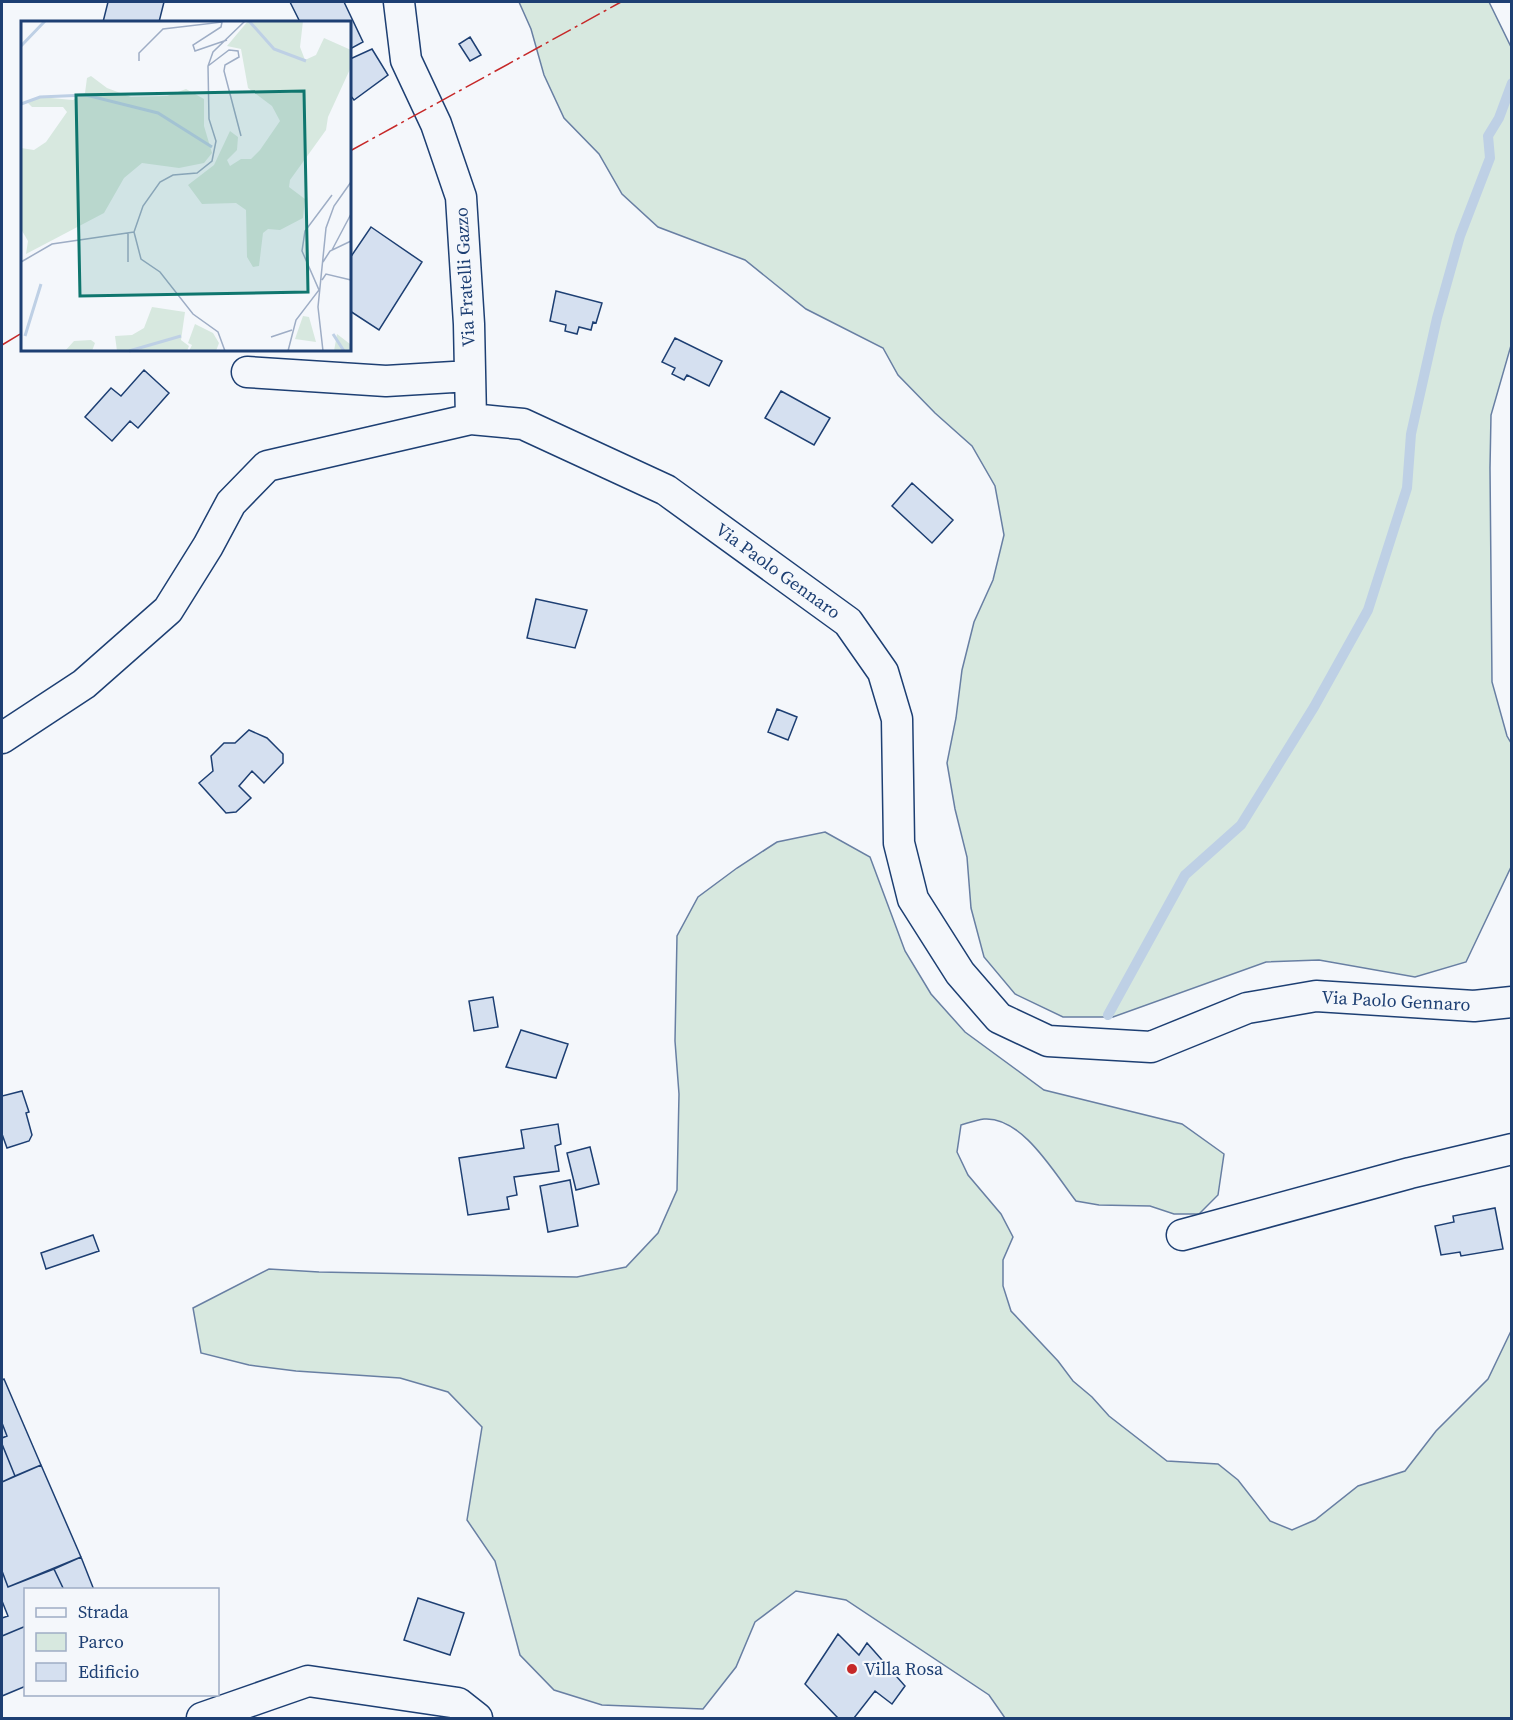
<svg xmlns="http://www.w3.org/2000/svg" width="1513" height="1720" font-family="'Source Serif 4',serif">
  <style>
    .green { fill: #d7e8df; stroke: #687fa3; stroke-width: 1.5 }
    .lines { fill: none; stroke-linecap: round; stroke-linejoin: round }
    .stream { stroke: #bed0e5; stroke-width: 10 }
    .building { fill: #d5e0f0; stroke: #1d3f73; stroke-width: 1.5 }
    .minor-casing { stroke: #1d3f73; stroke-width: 33 }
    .minor { stroke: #f4f7fb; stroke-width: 30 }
    .power { stroke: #c62828; stroke-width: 1.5; stroke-dasharray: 21 4.5 3 4.5; stroke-linecap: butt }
    .poi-dot { fill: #c62828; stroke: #f4f7fb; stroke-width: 2 }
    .labels { text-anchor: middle; stroke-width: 4.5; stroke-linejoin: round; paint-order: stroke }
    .street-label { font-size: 18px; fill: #1d3f73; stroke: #f4f7fb }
    .poi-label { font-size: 18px; fill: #1d3f73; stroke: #f4f7fb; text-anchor: start }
    .inset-river { fill: none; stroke: #bed0e5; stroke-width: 3 }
    .inset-road { fill: none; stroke: #9eadc5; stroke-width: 1.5 }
    .view { fill: #0f766e; fill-opacity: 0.15; stroke: #0f766e; stroke-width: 3 }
    .inset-edge { fill: none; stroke: #1d3f73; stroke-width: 3 }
  </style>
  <rect width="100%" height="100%" fill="#f4f7fb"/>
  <!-- green -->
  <path class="green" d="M 519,2 L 1489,2 L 1512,49 L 1512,342 L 1491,415 L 1490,468 L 1492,682 L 1507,736 L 1511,743 L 1511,867 L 1466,962 L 1415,977 L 1319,960 L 1266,962 L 1113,1017 L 1063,1017 L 1015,994 L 984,957 L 971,908 L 967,857 L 955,809 L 947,763 L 956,718 L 962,670 L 974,622 L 993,580 L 1004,535 L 995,486 L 972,446 L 935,413 L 898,375 L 883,348 L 806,309 L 745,260 L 658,227 L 622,194 L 599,154 L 564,118 L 544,75 L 531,29 Z
    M 825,832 L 870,857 L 905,951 L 931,994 L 965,1032 L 1044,1090 L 1182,1124 L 1224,1154 L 1218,1195 L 1199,1214 L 1174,1214 L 1150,1206 L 1099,1205 L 1076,1201 C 1055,1174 1022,1116 984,1119 C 976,1120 968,1123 961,1125 L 957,1152 L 968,1175 L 1001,1214 L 1013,1237 L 1003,1260 L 1003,1286 L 1011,1311 L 1058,1361 L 1073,1381 L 1092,1397 L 1109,1416 L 1167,1461 L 1218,1464 L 1238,1480 L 1270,1521 L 1292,1530 L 1315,1520 L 1358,1486 L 1405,1471 L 1436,1431 L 1488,1379 L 1511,1331 L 1511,1718 L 1005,1718 L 989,1695 L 846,1600 L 796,1591 L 755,1622 L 736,1667 L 703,1709 L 602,1705 L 554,1690 L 520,1655 L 495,1561 L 467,1520 L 482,1427 L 448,1392 L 400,1378 L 296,1371 L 249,1365 L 201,1353 L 193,1308 L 269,1269 L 319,1272 L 577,1277 L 626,1267 L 658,1233 L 677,1190 L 679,1094 L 675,1041 L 677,936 L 698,897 L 737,868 L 777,842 Z"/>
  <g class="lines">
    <!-- stream -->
    <path class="stream" d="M 1108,1015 L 1185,875 L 1241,825 L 1314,707 L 1368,610 L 1407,488 L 1411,434 L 1437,318 L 1460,236 L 1490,158 L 1488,136 L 1499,118 L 1512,83"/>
  </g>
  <!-- building -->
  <path class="building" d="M 108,2 L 164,2 L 159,22 L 103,22 Z
    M 290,2 L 344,2 L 363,42 L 350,49 L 350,22 L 300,22 Z
    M 470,37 L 481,55 L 470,61 L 459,44 Z
    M 372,49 L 388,75 L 354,100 L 350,95 L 350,59 Z
    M 371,227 L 422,262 L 379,330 L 350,311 L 350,258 Z
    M 556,291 L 602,303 L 596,323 L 593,322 L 591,330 L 579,327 L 577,334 L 565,331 L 566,325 L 550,321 Z
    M 675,338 L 722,361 L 709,386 L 687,375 L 684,380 L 672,374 L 675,368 L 662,362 Z
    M 144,370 L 169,393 L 138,428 L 130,421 L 112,441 L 85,417 L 111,388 L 121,396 Z
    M 781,391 L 830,418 L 814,445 L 765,418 Z
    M 912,483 L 953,520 L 932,543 L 892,506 Z
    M 536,599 L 587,610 L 575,648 L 527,638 Z
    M 777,709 L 797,717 L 788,740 L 768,732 Z
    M 249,730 L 267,738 L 283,754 L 283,763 L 264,783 L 252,771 L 239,786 L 251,798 L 236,812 L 226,813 L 199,783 L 213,771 L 211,756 L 224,743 L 235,743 Z
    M 493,997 L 498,1027 L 474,1031 L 469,1001 Z
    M 521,1030 L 568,1044 L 556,1078 L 506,1067 Z
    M 22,1091 L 29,1112 L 26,1113 L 32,1135 L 29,1141 L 7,1148 L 2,1134 L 2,1096 Z
    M 558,1124 L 561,1144 L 555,1146 L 559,1171 L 514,1177 L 517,1195 L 507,1197 L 509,1209 L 468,1215 L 459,1158 L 524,1148 L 521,1130 Z
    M 590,1147 L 599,1184 L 576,1190 L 567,1153 Z
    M 570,1180 L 578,1226 L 548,1232 L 540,1186 Z
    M 1495,1208 L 1503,1249 L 1461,1256 L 1460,1252 L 1441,1255 L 1435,1226 L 1454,1222 L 1453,1216 Z
    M 93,1235 L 99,1251 L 46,1269 L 41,1253 Z
    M 4,1379 L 41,1465 L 15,1476 L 2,1444 L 2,1438 L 7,1436 L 2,1423 L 2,1380 Z
    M 2,1423 L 7,1436 L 2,1438 Z
    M 2,1444 L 15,1476 L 2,1482 Z
    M 41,1465 L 81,1557 L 8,1587 L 2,1571 L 2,1482 Z
    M 81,1557 L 94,1590 L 64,1590 L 54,1569 Z
    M 54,1569 L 64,1590 L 26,1590 L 26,1626 L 2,1636 L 2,1618 L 8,1616 L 2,1601 L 2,1571 L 8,1587 Z
    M 418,1598 L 464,1613 L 450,1655 L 404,1640 Z
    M 26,1626 L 26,1686 L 2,1696 L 2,1636 Z
    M 838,1634 L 859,1655 L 867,1643 L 905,1686 L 892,1704 L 875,1691 L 854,1718 L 838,1718 L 805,1684 Z"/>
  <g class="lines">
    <!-- minor casing -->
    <g class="minor-casing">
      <path id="minor" d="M 399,2 L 406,60 L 436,124 L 461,197 L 469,324 L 471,419
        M 247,372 L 386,381 L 470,376
        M 2,738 L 84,684 L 168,610 L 208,546 L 231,503 L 267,466 L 471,419 L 523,424 L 666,490 L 848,622 L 883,672 L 897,719 L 899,843 L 913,899 L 960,973 L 999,1018 L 1048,1041 L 1151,1047 L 1247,1008 L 1316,996 L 1474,1006 L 1512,1002
        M 1182,1235 L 1410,1173 L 1512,1149
        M 202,1718 L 308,1681 L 458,1703 L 477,1718"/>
    </g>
    <!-- minor -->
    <use href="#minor" class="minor"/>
    <!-- power -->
    <path class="power" d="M 350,151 L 621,2
      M 2,345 L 22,333"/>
  </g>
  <!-- markers -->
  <circle class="poi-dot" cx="852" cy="1669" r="6"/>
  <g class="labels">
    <!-- street labels -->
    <g class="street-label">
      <text transform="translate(465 277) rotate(-93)" y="6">Via Fratelli Gazzo</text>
      <text transform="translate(778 571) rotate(36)" y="6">Via Paolo Gennaro</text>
      <text transform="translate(1396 1001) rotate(3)" y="6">Via Paolo Gennaro</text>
    </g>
    <!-- poi labels -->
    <g class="poi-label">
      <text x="864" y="1675">Villa Rosa</text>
    </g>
  </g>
  <!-- overview -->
  <g transform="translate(21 21)">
    <rect width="330" height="330" fill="#f4f7fb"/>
    <path d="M 227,0 L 282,0 L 279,26 L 284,39 L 295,34 L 303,17 L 330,29 L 330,46 L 307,96 L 305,109 L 269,159 L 268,166 L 284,178 L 282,197 L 259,209 L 247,208 L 242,212 L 238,245 L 232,246 L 226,236 L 225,189 L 215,182 L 181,183 L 167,164 L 193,144 L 209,110 L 217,116 L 216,129 L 206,139 L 209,145 L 220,138 L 230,138 L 239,129 L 259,100 L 251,85 L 227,67 L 220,28 L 206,25 ZM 70,55 L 86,67 L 110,76 L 146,75 L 165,68 L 183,78 L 183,105 L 191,132 L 183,142 L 158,147 L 121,142 L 103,157 L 83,192 L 5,233 L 7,220 L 0,208 L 0,127 L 13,129 L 25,121 L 46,91 L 42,86 L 11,86 L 7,82 L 19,76 L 52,79 L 64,72 L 66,57 ZM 131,286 L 164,291 L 160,319 L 168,325 L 166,330 L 96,330 L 94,315 L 111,314 L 123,307 ZM 282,295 L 288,296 L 295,321 L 274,318 ZM 174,303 L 192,312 L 198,322 L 195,330 L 168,330 L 171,324 L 167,322 ZM 316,313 L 329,323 L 330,330 L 313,330 ZM 53,320 L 70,319 L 74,322 L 71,330 L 44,330 Z" fill="#d7e8df"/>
    <path class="inset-river" d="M 228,0 L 253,28 L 285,40M 0,25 L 24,0M 0,83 L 19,76 L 65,74 L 137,92 L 191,126M 312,313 L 323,330M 4,315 L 20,263M 108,330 L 160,315"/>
    <path class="inset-road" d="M 118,40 L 118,32 L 142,8 L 201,1 L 200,6 L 172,24 L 174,30 L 206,19M 187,45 L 208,29 L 217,30 L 218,36 L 204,44 L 203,50 L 220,115M 107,212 L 107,241M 311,229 L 330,193M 0,241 L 31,223 L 113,211M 302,241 L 309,230 L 330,220M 301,259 L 305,253 L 330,259M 250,316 L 271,309M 204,330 L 197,311 L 172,293 L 139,251 L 120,238 L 113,211 L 122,185 L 139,161 L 152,154 L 176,152 L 191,140 L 195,120 L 188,98 L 187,45 L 192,31 L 224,0M 267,330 L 275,299 L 298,269 L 281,230 L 284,210 L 311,174M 302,330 L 297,286 L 305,207 L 313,185 L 330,161"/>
    <path class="view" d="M 283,70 L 287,271 L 59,275 L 55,74 Z"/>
    <rect width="330" height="330" class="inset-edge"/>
  </g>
  <!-- border -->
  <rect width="1513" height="1720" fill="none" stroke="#1d3f73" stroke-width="6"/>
  <!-- legend -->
  <rect x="24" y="1588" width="195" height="108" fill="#f4f7fb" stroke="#9eadc5" stroke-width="1.5"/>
  <rect x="36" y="1608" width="30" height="9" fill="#f4f7fb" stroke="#9eadc5" stroke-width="1.5"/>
  <text x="78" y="1618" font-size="18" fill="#1d3f73">Strada</text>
  <rect x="36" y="1633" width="30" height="18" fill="#d7e8df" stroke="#9eadc5" stroke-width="1.5"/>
  <text x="78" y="1648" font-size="18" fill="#1d3f73">Parco</text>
  <rect x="36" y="1663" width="30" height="18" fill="#d5e0f0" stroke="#9eadc5" stroke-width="1.5"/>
  <text x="78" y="1678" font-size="18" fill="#1d3f73">Edificio</text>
</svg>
